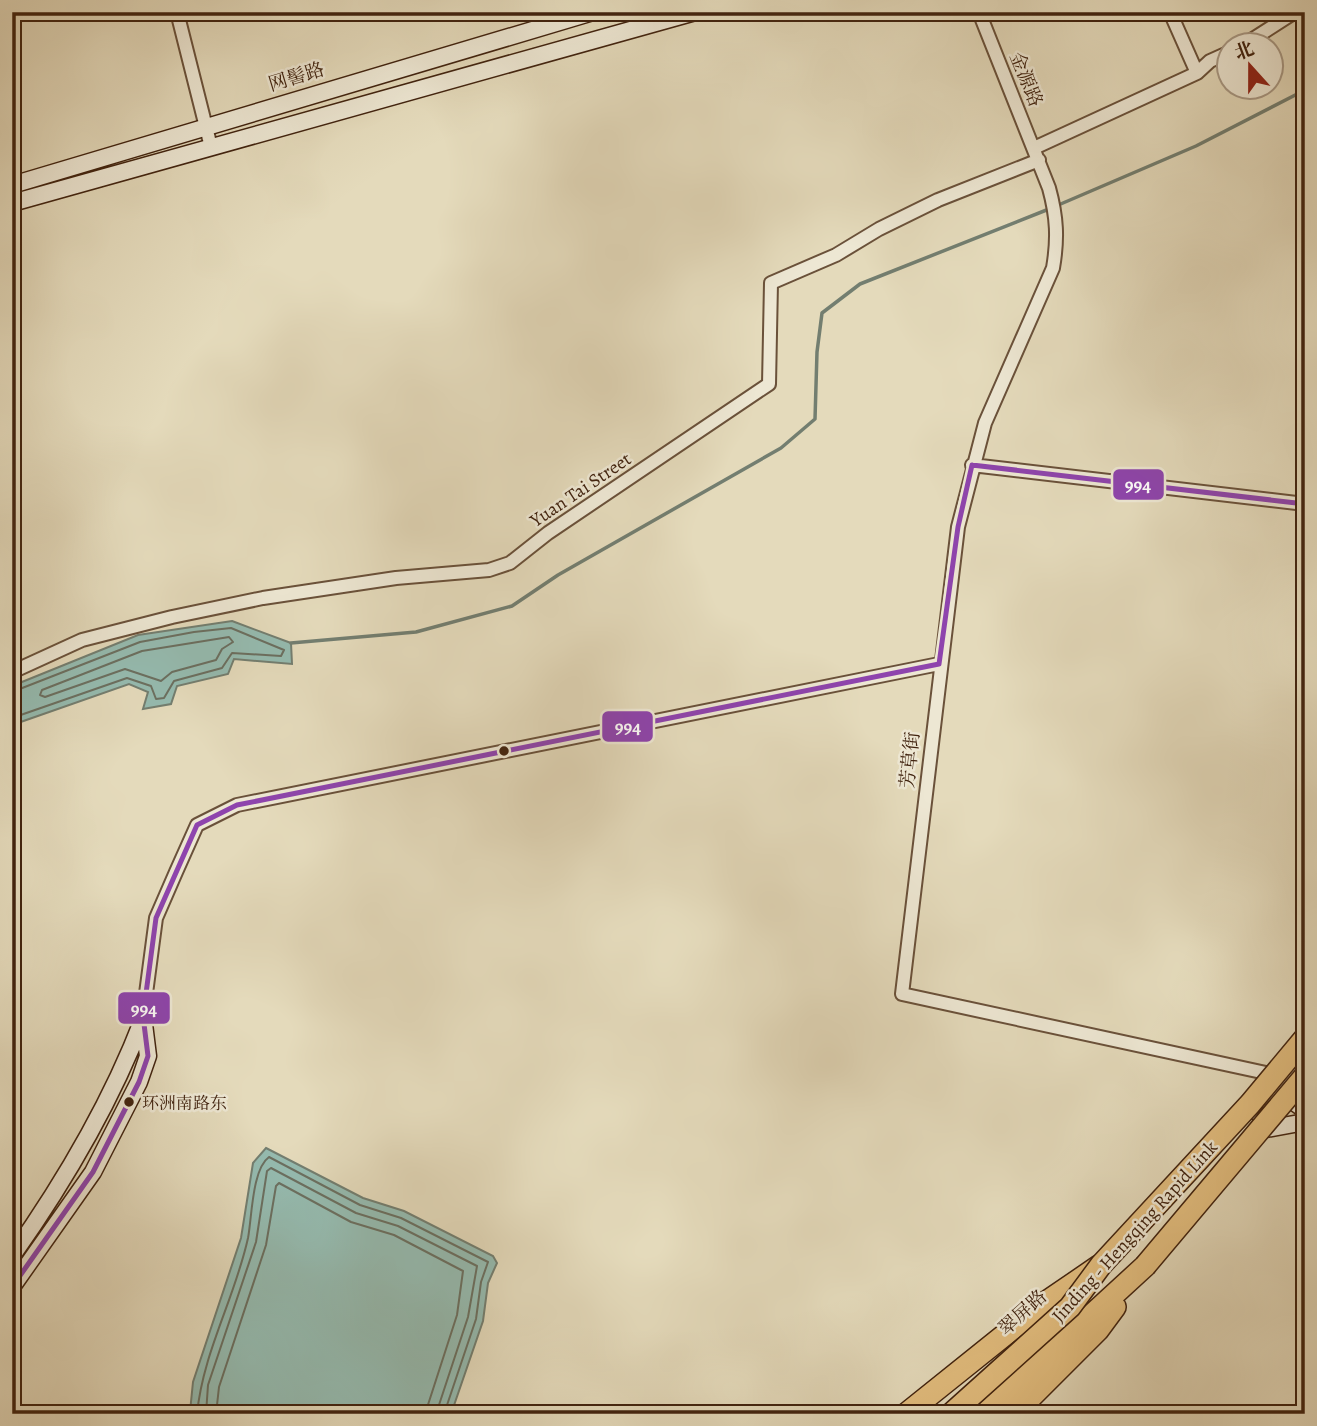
<svg xmlns="http://www.w3.org/2000/svg" width="1317" height="1426" font-family="Alegreya,'Noto Serif SC',serif">
  <style>
    .water { fill: #95bbb0; stroke: #737e70; stroke-width: 2 }
    .lines { fill: none; stroke-linecap: round; stroke-linejoin: round }
    .shore { stroke: #6b6f60; stroke-width: 2 }
    .stream { stroke: #737e70; stroke-width: 3.5 }
    .street-casing { stroke: #6a513a; stroke-width: 16 }
    .secondary-casing { stroke: #41230f; stroke-width: 19 }
    .highway-casing { stroke: #41230f; stroke-width: 24 }
    .street { stroke: #ede7d3; stroke-width: 12 }
    .secondary { stroke: #ede7d3; stroke-width: 16 }
    .highway { stroke: #e2bd7e; stroke-width: 21 }
    .highway-bridge-casing { stroke: #41230f; stroke-width: 24; stroke-linecap: butt }
    .highway-bridge { stroke: #e2bd7e; stroke-width: 21 }
    .bus-1-casing { stroke: #ede7d3; stroke-width: 10 }
    .bus-1 { stroke: #8e44ad; stroke-width: 5 }
    .bus-dot { fill: #41230f; stroke: #ede7d3; stroke-width: 2.5 }
    .labels { text-anchor: middle; stroke-width: 5; stroke-linejoin: round; paint-order: stroke }
    .bus-label { font-size: 17px; fill: #41230f; stroke: #ede7d3; text-anchor: start }
    .street-label { font-size: 19px; fill: #41230f; stroke: #ede7d3 }
    .line-badge { stroke: #ede7d3; stroke-width: 2.5 }
    .badge-label { font-size: 19px; text-anchor: middle; font-weight: bold; fill: #fff }
  </style>
  <rect width="100%" height="100%" fill="#e4dabb"/>
  <filter id="stains"><feTurbulence type="fractalNoise" baseFrequency=".00286" numOctaves="4"/><feColorMatrix values="0 0 0 0 .2 0 0 0 0 .09 0 0 0 0 .02 0 0 0 .5 -.17"/></filter>
  <radialGradient id="worn" r=".72"><stop offset=".6" stop-color="#630" stop-opacity="0"/><stop offset="1" stop-color="#630" stop-opacity=".3"/></radialGradient>
  <!-- water -->
  <path class="water" d="M 232,621 L 291,643 L 292,664 L 234,659 L 228,674 L 177,686 L 171,704 L 143,709 L 148,692 L 129,684 L 12,725 L 12,686 L 138,635 Z
    M 266,1148 L 363,1198 L 404,1211 L 493,1256 L 497,1263 L 488,1283 L 483,1321 L 451,1414 L 190,1412 L 193,1382 L 241,1238 L 253,1163 Z"/>
  <g class="lines">
    <!-- shore -->
    <path class="shore" d="M 229,637 L 233,642 L 222,649 L 216,660 L 172,672 L 161,681 L 125,669 L 45,697 L 40,695 L 42,690 L 142,651 Z
      M 12,692 L 140,642 L 194,632 L 231,628 L 284,650 L 281,656 L 232,653 L 222,668 L 174,681 L 164,698 L 156,699 L 151,686 L 127,678 L 12,718
      M 197,1414 C 203,1352 235,1298 248,1238 C 252,1217 252,1169 269,1157 L 360,1205 L 401,1218 L 488,1262 L 481,1282 L 476,1319 L 444,1414
      M 206,1414 L 208,1385 L 256,1242 L 267,1171 L 271,1168 L 356,1213 L 398,1226 L 477,1266 L 468,1317 L 436,1414
      M 216,1414 L 219,1387 L 266,1245 L 276,1186 L 279,1183 L 351,1222 L 394,1235 L 463,1271 L 457,1315 L 425,1414"/>
    <!-- stream -->
    <path class="stream" d="M 1056,206 L 1196,146 L 1305,90
      M 291,643 L 416,632 L 512,606 L 558,575 L 781,448 L 815,419 L 817,352 L 822,313 L 860,284 L 1049,209"/>
    <!-- street casing -->
    <g class="street-casing">
      <path id="street" d="M 177,12 L 211,147
        M 979,12 L 1049,188 C 1057,217 1058,239 1053,268 L 985,423 L 958,527 L 902,994 L 1266,1073 L 1277,1080
        M 1170,12 L 1197,73
        M 1242,46 L 1295,12
        M 1034,148 L 1197,73 L 1210,61 L 1230,52
        M 972,465 L 1305,504
        M 12,672 L 82,640 L 172,617 L 263,598 L 396,578 L 489,570 L 510,563 L 548,533 L 769,384 L 771,283 L 836,255 L 879,229 L 938,200 L 1039,160
        M 143,1016 L 156,918 L 176,872 L 197,825 L 237,805 L 939,664"/>
    </g>
    <!-- secondary casing -->
    <g class="secondary-casing">
      <path id="secondary" d="M 12,185 L 593,12
        M 12,203 L 695,12
        M 1278,1091 L 1305,1110
        M 1255,1111 L 1305,1056
        M 1266,1129 L 1305,1122
        M 12,1256 C 65,1181 110,1105 143,1019
        M 12,1287 L 93,1172 L 139,1082 L 148,1056 L 143,1016"/>
    </g>
    <!-- highway casing -->
    <g class="highway-casing">
      <path id="highway" d="M 906,1414 L 1042,1305 L 1099,1266
        M 984,1414 L 1145,1266
        M 1014,1414 L 1098,1330 L 1115,1307"/>
    </g>
    <!-- street -->
    <use href="#street" class="street"/>
    <!-- secondary -->
    <use href="#secondary" class="secondary"/>
    <!-- highway -->
    <use href="#highway" class="highway"/>
    <!-- highway-bridge casing -->
    <g class="highway-bridge-casing">
      <path id="highway-bridge" d="M 1145,1266 L 1305,1076
        M 951,1414 L 1070,1307 L 1101,1265 L 1250,1104 L 1305,1038"/>
    </g>
    <!-- highway-bridge -->
    <use href="#highway-bridge" class="highway-bridge"/>
    <!-- bus-1 casing -->
    <g class="bus-1-casing">
      <path id="bus-1" d="M 972,465 L 1305,504
        M 939,664 L 958,527 L 972,465
        M 12,1287 L 93,1172 L 139,1082 L 148,1056 L 143,1016 L 156,918 L 197,825 L 237,805 L 939,664"/>
    </g>
    <!-- bus-1 -->
    <use href="#bus-1" class="bus-1"/>
  </g>
  <!-- markers -->
  <g class="bus-dot">
    <circle cx="504" cy="751" r="6"/>
    <circle cx="129" cy="1102" r="6"/>
  </g>
  <g class="labels">
    <!-- bus labels -->
    <g class="bus-label">
      <text x="142" y="1109">环洲南路东</text>
    </g>
    <!-- street labels -->
    <g class="street-label">
      <text transform="translate(296 76) rotate(-17)" y="7">网髻路</text>
      <text transform="translate(1027 79) rotate(68)" y="7">金源路</text>
      <text transform="translate(580 489) rotate(-34)" y="7">Yuan Tai Street</text>
      <text transform="translate(909 760) rotate(-84)" y="7">芳草街</text>
      <text transform="translate(1134 1231) rotate(-48)" y="7">Jinding - Hengqing Rapid Link</text>
      <text transform="translate(1022 1312) rotate(-42)" y="7">翠屏路</text>
    </g>
  </g>
  <g class="line-badge">
    <rect x="1112" y="468" width="53" height="33" rx="7" fill="#8e44ad"/>
    <rect x="601" y="710" width="53" height="33" rx="7" fill="#8e44ad"/>
    <rect x="117" y="991" width="54" height="34" rx="7" fill="#8e44ad"/>
  </g>
  <g class="badge-label">
    <text x="1138" y="491">994</text>
    <text x="628" y="733">994</text>
    <text x="144" y="1015">994</text>
  </g>
  <!-- margin -->
  <rect width="1317" height="1426" fill="none" stroke="#e4dabb" stroke-width="42"/>
  <rect x="14" y="14" width="1289" height="1398" fill="none" stroke="#41230f" stroke-width="3.5"/>
  <rect x="21" y="21" width="1275" height="1384" fill="none" stroke="#41230f" stroke-width="2"/>
  <!-- north arrow -->
  <g transform="translate(1250 66) rotate(339)"><circle r="33" fill="#ede7d3" stroke="#a89985" stroke-width="2"/>
  <path d="M0-5L12 26L0 18L-12 26Z" fill="#8f2418"/>
  <text y="-10" font-size="19" font-weight="bold" text-anchor="middle" fill="#41230f">北</text>
  </g>
  <rect width="100%" height="100%" filter="url(#stains)"/>
  <rect width="100%" height="100%" fill="url(#worn)"/>
</svg>
